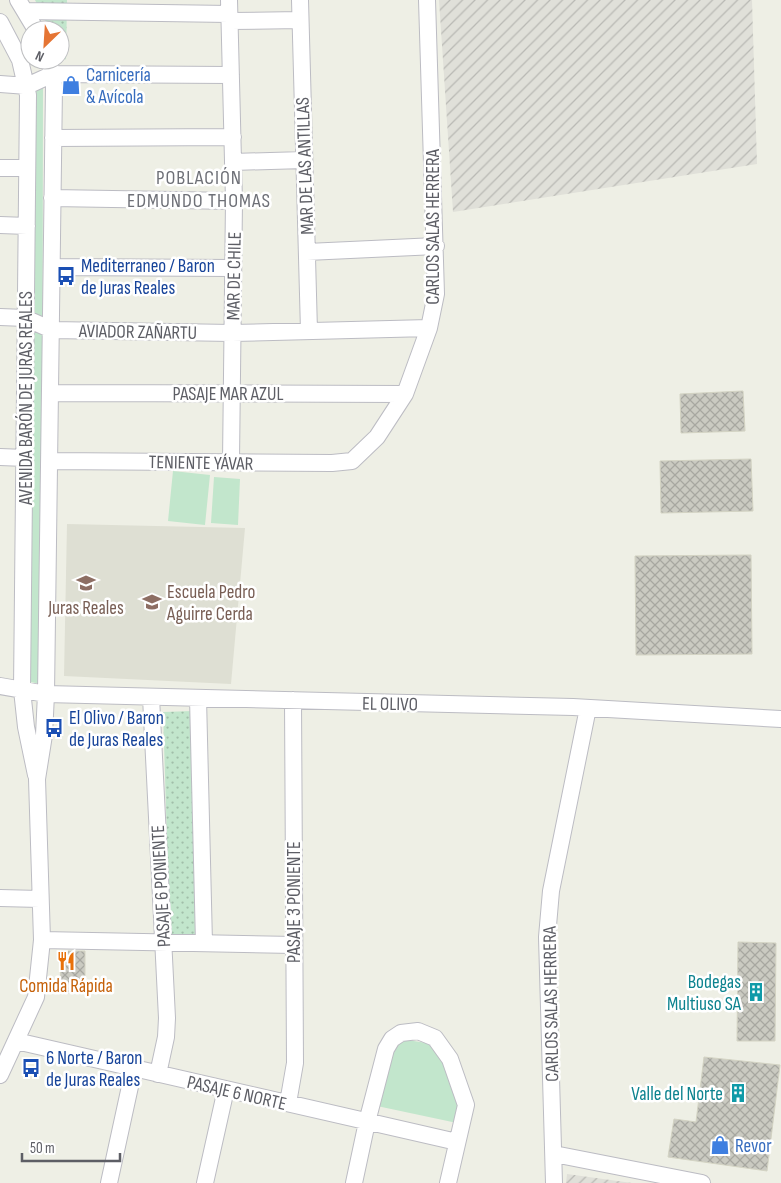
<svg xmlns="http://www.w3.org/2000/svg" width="781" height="1183" font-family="'Sofia Sans Condensed',sans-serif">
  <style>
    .industrial { fill: url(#industrial-furrows) }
    .education { fill: #dedfd3 }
    .green { fill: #c2e6cc }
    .park { fill: url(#park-dots) }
    .building { fill: url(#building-cross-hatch); stroke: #d3d3c3 }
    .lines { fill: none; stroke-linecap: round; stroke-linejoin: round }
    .minor-casing { stroke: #bcbcc3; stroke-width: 18 }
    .minor { stroke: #fff; stroke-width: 16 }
    .labels { text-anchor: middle; stroke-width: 5; stroke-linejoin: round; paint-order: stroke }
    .shop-label { font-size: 19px; fill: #366cbe; stroke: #fff; text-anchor: start }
    .street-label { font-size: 19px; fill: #5d5e65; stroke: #fff }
    .transit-label { font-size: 19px; fill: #164399; stroke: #fff; text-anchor: start }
    .education-label { font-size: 19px; fill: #785e54; stroke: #fff; text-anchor: start }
    .culture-label { font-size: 19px; fill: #0d838f; stroke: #fff; text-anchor: end }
    .food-label { font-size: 19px; fill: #c56008; stroke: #fff }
    .neighbourhood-label { font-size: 20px; letter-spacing: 1px; fill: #6e7077; stroke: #fff }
  </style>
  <defs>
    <pattern id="industrial-furrows" width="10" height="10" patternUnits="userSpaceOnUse" patternTransform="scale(1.25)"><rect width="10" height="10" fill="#e0e0d9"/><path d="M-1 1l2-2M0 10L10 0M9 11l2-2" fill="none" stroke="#b9b9b4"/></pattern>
    <pattern id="park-dots" width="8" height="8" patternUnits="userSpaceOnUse" patternTransform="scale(1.25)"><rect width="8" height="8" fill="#c2e6cc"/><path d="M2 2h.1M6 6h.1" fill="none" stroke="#a1bea9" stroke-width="1.8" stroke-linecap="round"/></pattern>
    <pattern id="building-cross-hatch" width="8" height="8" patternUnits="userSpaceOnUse" patternTransform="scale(1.25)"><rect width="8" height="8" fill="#cacac1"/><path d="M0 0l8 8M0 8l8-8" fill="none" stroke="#a7a7a0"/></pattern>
  </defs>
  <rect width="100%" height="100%" fill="#eeefe5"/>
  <!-- industrial -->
  <path class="industrial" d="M 439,0 L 752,0 L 757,164 L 453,212 Z
    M 567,1174 L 632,1183 L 566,1183 Z"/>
  <!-- education -->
  <path class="education" d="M 67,524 L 245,528 L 231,684 L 64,676 Z"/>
  <!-- green -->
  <path class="green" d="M 33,85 L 43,85 L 42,684 L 30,682 Z
    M 173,471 L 210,475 L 205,525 L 168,521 Z
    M 214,477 L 240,479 L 238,525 L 211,523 Z
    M 407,1040 L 433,1044 L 448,1061 L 462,1100 L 457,1123 L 377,1106 L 393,1046 Z"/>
  <!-- park -->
  <path class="park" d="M 35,0 L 67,0 L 66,60 L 60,49 L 60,30 L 50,30 Z
    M 193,711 L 195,934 L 170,936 L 163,712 Z"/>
  <!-- building -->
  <path class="building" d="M 64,84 L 79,84 L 78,95 L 64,95 Z
    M 743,391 L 745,431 L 681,433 L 680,394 Z
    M 751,459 L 753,511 L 661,513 L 660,461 Z
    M 751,555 L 752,654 L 636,655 L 635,556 Z
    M 738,942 L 776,943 L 775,1041 L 737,1041 Z
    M 61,951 L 85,951 L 85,993 L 60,993 Z
    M 704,1057 L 780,1065 L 767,1171 L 668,1157 L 674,1119 L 696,1122 Z"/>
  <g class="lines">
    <!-- minor casing -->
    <g class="minor-casing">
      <path id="minor" d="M 18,0 L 36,30
        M 229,0 L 234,201 L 231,462
        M 300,0 L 309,331
        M 25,11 L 229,14
        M 230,21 L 300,20
        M 0,22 L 20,60 L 28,95 L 22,690 L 26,727 L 36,775
        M 0,84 L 27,86 L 53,74 L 231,75
        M 53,138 L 233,137
        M 233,162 L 304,160
        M 0,168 L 27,168
        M 52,198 L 234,201
        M 0,225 L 27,226
        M 307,252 L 436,246
        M 52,267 L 233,268
        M 0,317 L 25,318 L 52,330 L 232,333 L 429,328
        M 51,393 L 405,394
        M 0,457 L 25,458
        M 50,461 L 332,463 L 352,461 L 377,437 L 405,394 L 429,328 L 436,294 L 427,0
        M 0,686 L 46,694 L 573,707 L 781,719
        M 151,697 L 167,1018 L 166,1037 L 158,1074
        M 198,698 L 204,943
        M 0,898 L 40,899
        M 42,940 L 294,945
        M 16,1041 L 457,1142
        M 0,1075 L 36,997 L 42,940 L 37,779 L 44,735 L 46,694 L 54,86 L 49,60
        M 288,1103 L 295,1063 L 293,700
        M 554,1154 L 702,1183
        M 109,1183 L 134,1068
        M 205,1183 L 226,1089
        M 354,1183 L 367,1122 L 386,1049 L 392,1039 L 401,1033 L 418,1031 L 435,1038 L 450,1059 L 466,1105 L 448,1183
        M 554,1183 L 547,937 L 551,891 L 588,708"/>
    </g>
    <!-- minor -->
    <use href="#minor" class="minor"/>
  </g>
  <!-- icons -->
  <defs>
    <g id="shop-bare" transform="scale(1.5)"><path d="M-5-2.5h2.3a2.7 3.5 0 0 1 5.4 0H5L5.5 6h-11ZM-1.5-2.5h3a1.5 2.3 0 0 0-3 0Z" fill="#3f7fe0" stroke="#fff" stroke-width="2.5" paint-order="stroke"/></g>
    <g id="bus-bare" transform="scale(1.5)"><path d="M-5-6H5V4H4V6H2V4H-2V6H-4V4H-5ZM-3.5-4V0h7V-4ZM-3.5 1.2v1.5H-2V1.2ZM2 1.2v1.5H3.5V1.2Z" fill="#1a4fb4" stroke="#fff" stroke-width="2.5" paint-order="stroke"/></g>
    <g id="school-bare" transform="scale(1.5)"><path d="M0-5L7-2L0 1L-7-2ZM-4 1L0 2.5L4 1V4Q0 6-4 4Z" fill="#8d6e63" stroke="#fff" stroke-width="2.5" paint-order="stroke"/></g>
    <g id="restaurant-bare" transform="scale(1.5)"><path d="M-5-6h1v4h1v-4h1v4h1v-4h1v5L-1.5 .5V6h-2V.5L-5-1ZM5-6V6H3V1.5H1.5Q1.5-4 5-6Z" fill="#e8710a" stroke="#fff" stroke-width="2.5" paint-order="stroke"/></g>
    <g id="building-bare" transform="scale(1.5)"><path d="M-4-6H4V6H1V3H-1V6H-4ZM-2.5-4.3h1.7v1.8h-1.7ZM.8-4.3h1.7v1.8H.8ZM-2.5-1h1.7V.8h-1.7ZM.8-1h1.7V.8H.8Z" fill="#0f9aa8" stroke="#fff" stroke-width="2.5" paint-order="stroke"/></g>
  </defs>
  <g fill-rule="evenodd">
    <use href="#shop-bare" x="71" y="85"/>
    <use href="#bus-bare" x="66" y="276"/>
    <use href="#school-bare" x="86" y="583"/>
    <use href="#school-bare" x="152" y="602"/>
    <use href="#bus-bare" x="54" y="728"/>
    <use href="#restaurant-bare" x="66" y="961"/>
    <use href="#building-bare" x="756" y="992"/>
    <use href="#bus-bare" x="31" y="1068"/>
    <use href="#building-bare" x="738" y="1093"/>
    <use href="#shop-bare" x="720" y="1145"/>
  </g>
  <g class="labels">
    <!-- shop labels -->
    <g class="shop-label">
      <text x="86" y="81">Carnicería<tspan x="86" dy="22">&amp; Avícola</tspan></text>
      <text x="735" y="1152">Revor</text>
    </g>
    <!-- street labels -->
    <g class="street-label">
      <text transform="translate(304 166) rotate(-92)" y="7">MAR DE LAS ANTILLAS</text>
      <text transform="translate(432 227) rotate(-90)" y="7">CARLOS SALAS HERRERA</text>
      <text transform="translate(233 276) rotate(-89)" y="7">MAR DE CHILE</text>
      <text transform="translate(138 331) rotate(1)" y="7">AVIADOR ZAÑARTU</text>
      <text x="228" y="400">PASAJE MAR AZUL</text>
      <text transform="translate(25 398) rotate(-90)" y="7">AVENIDA BARÓN DE JURAS REALES</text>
      <text transform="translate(201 462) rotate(1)" y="7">TENIENTE YÁVAR</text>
      <text transform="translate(390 703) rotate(1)" y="7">EL OLIVO</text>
      <text transform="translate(160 886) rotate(-93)" y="7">PASAJE 6 PONIENTE</text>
      <text transform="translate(293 902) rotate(-90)" y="7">PASAJE 3 PONIENTE</text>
      <text transform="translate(550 1004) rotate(-91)" y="7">CARLOS SALAS HERRERA</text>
      <text transform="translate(237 1092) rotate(13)" y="7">PASAJE 6 NORTE</text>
    </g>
    <!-- transit labels -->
    <g class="transit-label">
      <text x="81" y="272">Mediterraneo / Baron<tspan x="81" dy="22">de Juras Reales</tspan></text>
      <text x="69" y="724">El Olivo / Baron<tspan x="69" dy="22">de Juras Reales</tspan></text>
      <text x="46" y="1064">6 Norte / Baron<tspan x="46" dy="22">de Juras Reales</tspan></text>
    </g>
    <!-- education labels -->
    <g class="education-label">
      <text x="167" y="598">Escuela Pedro<tspan x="167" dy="22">Aguirre Cerda</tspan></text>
      <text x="86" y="614" text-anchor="middle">Juras Reales</text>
    </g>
    <!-- culture labels -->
    <g class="culture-label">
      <text x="741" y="988">Bodegas<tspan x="741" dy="22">Multiuso SA</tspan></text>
      <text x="723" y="1100">Valle del Norte</text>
    </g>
    <!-- food labels -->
    <g class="food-label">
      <text x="66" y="992">Comida Rápida</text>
    </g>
    <!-- neighbourhood labels -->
    <g class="neighbourhood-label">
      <text x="199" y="184">POBLACIÓN<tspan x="199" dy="23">EDMUNDO THOMAS</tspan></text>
    </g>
  </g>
  <!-- north arrow -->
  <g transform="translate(45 45) rotate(205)"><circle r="24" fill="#ffffff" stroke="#bebfc1"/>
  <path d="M0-4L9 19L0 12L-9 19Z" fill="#e57534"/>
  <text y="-8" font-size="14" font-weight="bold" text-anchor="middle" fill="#5d5e65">N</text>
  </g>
  <!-- scale -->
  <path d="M22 1153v8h98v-8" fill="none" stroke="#5d5e65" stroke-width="2.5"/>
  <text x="30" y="1153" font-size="15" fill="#5d5e65" stroke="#ffffff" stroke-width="4" paint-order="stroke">50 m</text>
</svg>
